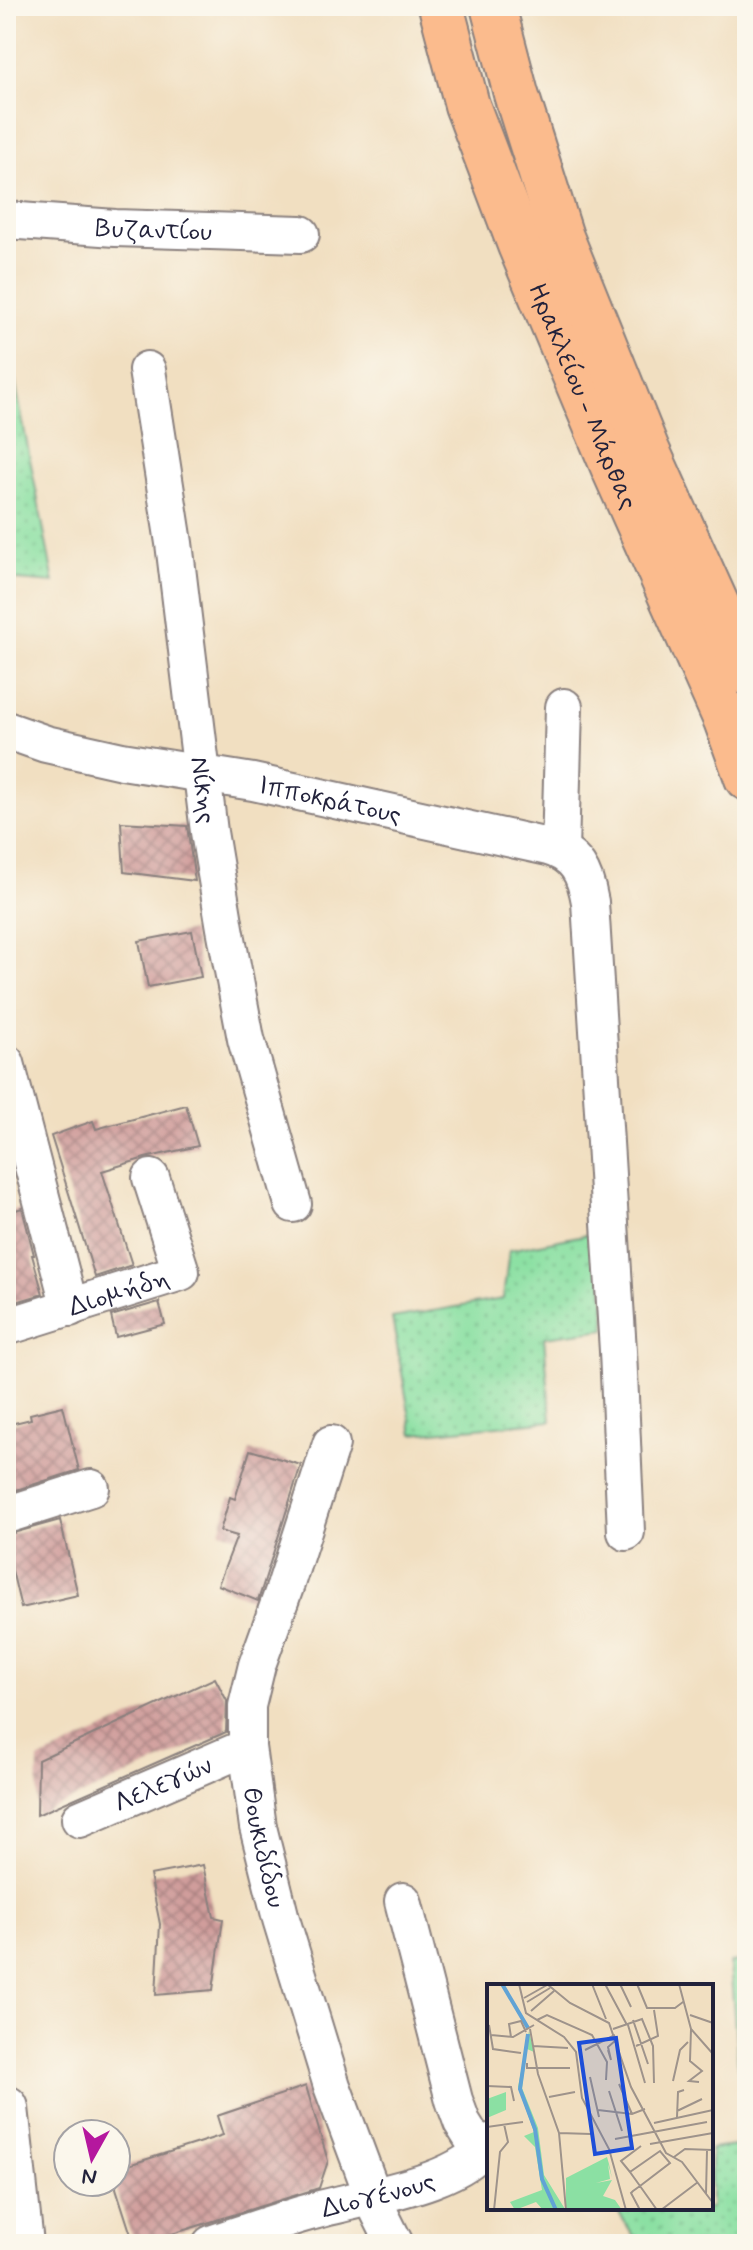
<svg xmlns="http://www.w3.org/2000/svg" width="753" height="2250" font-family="Mynerve,sans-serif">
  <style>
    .grass { fill: url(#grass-dots); stroke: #56816f; stroke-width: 2 }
    .building { fill: url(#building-cross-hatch) }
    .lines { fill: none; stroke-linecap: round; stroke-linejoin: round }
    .minor-casing { stroke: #8a807e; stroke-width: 40 }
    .tertiary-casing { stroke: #8a807e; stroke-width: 48 }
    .primary-casing { stroke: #8a807e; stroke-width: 48 }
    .minor { stroke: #fff; stroke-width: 36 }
    .tertiary { stroke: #fff; stroke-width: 44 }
    .primary { stroke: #fbbb8d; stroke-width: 44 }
    .labels { text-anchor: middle; stroke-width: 6; stroke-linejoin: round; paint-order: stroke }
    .street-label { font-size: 26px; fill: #22223b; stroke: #fbf7ec }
    .inset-river { fill: none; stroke: #61a3d5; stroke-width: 4 }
    .inset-road { fill: none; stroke: #9e938b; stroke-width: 2 }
    .view { fill: #1d4ed8; fill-opacity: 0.15; stroke: #1d4ed8; stroke-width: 4 }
    .inset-edge { fill: none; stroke: #22223b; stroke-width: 4 }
  </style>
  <defs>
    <pattern id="grass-dots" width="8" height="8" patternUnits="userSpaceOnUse" patternTransform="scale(2)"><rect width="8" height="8" fill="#8be0a3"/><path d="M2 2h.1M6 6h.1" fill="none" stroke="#78c08d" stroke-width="1.8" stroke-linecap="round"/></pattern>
    <pattern id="building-cross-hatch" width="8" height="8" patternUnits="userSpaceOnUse" patternTransform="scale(2)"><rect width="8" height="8" fill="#d09d9b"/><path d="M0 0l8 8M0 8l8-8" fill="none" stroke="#a88080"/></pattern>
  </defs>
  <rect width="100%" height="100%" fill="#fbf7ec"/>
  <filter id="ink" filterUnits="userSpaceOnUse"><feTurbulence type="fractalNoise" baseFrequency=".0125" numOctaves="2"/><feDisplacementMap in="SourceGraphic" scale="16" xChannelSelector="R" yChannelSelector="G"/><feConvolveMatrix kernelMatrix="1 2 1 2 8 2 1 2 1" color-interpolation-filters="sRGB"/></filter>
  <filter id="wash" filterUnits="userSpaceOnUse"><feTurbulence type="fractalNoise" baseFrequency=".006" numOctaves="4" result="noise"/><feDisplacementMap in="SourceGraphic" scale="32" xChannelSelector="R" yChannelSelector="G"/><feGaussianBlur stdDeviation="1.8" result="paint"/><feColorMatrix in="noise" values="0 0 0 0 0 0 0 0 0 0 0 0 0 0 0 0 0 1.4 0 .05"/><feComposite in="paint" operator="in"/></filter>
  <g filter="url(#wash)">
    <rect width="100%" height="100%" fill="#f1dfc1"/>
    <!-- grass -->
    <path class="grass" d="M 6,340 L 7,340 L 54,583 L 6,579 Z
      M 599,1232 L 606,1329 L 544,1337 L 551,1421 L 413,1434 L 392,1318 L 503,1299 L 509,1250 Z
      M 747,1961 L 747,2244 L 639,2244 L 616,2208 L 711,2208 L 711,2149 L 744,2145 L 730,1963 Z"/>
    <g id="blocks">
      <!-- building -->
      <path class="building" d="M 121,822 L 187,826 L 195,881 L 124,872 Z
        M 192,931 L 201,977 L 148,987 L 139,941 Z
        M 186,1105 L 198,1146 L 145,1158 L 102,1171 L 132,1265 L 95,1277 L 51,1136 L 93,1121 L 96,1129 Z
        M 22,1208 L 34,1255 L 32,1255 L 43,1294 L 6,1305 L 6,1213 Z
        M 159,1302 L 165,1324 L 116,1337 L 111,1316 Z
        M 63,1406 L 79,1470 L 7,1493 L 6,1425 L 31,1419 L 30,1414 Z
        M 250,1450 L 301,1465 L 258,1601 L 218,1585 L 237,1536 L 220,1531 L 230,1497 L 235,1499 Z
        M 60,1520 L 78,1595 L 21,1608 L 6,1545 L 6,1535 Z
        M 215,1678 L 227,1701 L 226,1732 L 37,1815 L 38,1760 Z
        M 203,1865 L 214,1917 L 223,1919 L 213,1990 L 156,1995 L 160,1924 L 150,1875 Z
        M 306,2086 L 328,2161 L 319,2188 L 140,2244 L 134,2244 L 116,2188 L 116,2169 L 223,2135 L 217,2116 Z"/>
    </g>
  </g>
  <g filter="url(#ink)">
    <use href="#blocks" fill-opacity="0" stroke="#8a807e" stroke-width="2"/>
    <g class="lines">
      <!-- minor casing -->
      <g class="minor-casing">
        <g id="minor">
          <path id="s1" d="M 6,220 L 115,228 L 301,234"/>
          <path id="s2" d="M 147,370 L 174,543 L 209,832 L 225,928 L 246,1039 L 293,1204"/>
          <path id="s3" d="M 6,730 L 46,744 L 122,761 L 253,782 L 548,847 C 577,855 585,874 590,902 L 618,1351 L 626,1532"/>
          <path d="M 560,851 L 564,707"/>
          <path d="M 6,1063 L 70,1308"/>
          <path id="s4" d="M 6,1327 L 181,1272 L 151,1178"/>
          <path id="s5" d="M 331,1444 L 285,1587 L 257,1665 L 247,1706 L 247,1747 L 258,1827 L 281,1919 L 332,2086 L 379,2212 L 395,2244"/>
          <path d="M 6,1515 L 91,1488"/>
          <path id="s6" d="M 80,1819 L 247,1747"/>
          <path d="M 403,1901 L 454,2100 L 462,2122 L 480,2151"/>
          <path id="s7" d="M 211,2244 C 244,2233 277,2221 310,2212 C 362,2196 456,2187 489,2142"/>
        </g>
      </g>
      <!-- tertiary casing -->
      <g class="tertiary-casing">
        <path id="tertiary" d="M 6,2108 L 21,2244"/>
      </g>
      <!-- primary casing -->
      <g class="primary-casing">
        <g id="primary">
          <path id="s8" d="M 441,6 L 467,105 L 520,245 L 614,469 L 726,720 L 747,778"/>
          <path d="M 493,6 L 516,94 L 561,237 L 647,450 L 747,672"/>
        </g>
      </g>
      <!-- minor -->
      <use href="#minor" class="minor"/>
      <!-- tertiary -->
      <use href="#tertiary" class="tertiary"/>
      <!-- primary -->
      <use href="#primary" class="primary"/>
    </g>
  </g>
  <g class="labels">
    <!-- street labels -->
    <g class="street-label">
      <text dy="9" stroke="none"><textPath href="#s1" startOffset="148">Βυζαντίου</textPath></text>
      <text dy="9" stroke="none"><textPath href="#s8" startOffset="416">Ηρακλείου - Μάρθας</textPath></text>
      <text dy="9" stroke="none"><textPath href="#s2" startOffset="424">Νίκης</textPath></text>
      <text dy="9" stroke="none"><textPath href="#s3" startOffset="332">Ιπποκράτους</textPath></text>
      <text dy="9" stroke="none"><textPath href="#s4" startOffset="118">Διομήδη</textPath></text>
      <text dy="9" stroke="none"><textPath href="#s6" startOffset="90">Λελεγών</textPath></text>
      <text dy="9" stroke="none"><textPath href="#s5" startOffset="418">Θουκιδίδου</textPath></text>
      <text dy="9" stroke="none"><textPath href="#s7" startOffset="174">Διογένους</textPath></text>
    </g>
  </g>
  <!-- overview -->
  <g transform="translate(487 1984)">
    <rect width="226" height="226" fill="#f1dfc1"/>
    <path d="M 42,47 L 47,68 L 40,65 L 35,104 L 51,144 L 57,191 L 78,225 L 56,226 L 49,218 L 28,226 L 23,218 L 55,206 L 48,163 L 37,152 L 47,148 L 31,103 ZM 19,108 L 19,126 L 0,134 L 0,115 ZM 120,173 L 122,180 L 125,194 L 121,180 L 123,195 L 109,199 L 125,196 L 116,212 L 128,216 L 135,226 L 79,226 L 79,194 Z" fill="#8be0a3"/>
    <path class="inset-river" d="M 15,0 L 41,44M 41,50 L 33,105 L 48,145 L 55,195 L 69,226"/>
    <path class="inset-road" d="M 32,0 L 39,29 L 77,53 L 89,68 L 95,114 L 122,165 L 139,226M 60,0 L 83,19 L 122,39 L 144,103 L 179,169 L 195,178 L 226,219M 105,0 L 119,35M 118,0 L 140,41M 133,0 L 144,23M 150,0 L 160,24 L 188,24 L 196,18M 192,0 L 204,45 L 226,70M 37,14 L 60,1M 40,18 L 63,4M 44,27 L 67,7M 203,31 L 226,39M 50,36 L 60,31 L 105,51 L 120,78 L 119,96M 146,36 L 161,80M 2,41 L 6,65 L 34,69M 141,41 L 158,99M 43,45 L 51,90 L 72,149 L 79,226M 126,45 L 155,35 L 166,62 L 167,99M 204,45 L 203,77 L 215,87 L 202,97 L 212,98M 4,51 L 26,53 L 47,41M 24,53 L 22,40 L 34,37 L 39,48M 46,62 L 81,64M 149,62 L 171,52 L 167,26M 98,66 L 128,51M 121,66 L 124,76 L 121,63 L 129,56M 40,79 L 40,84 L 83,84M 103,93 L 112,133M 186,97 L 193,66 L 201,58M 132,100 L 145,130M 0,102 L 24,103 L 27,117M 122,107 L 135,147M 62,113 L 88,108M 111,126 L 145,130 L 158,125M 190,127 L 215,115M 190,133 L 191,108 L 197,106M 167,139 L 226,126M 0,143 L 36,138M 72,149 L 104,150M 128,155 L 220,138M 163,160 L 226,149M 187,173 L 198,165 L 226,166M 143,188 L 134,177 L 154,162M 219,210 L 220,166M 7,226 L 13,168 L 21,158 L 17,140M 153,226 L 144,209 L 146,207 L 153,202 L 183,179 L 173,167 L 143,188 L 153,202 L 170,226M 174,226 L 211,198"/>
    <path class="view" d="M 129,54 L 145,164 L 108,170 L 92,59 Z"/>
    <rect width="226" height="226" class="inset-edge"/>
  </g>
  <!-- margin -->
  <rect width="753" height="2250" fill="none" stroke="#fbf7ec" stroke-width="32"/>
  <!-- north arrow -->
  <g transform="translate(92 2158) rotate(188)"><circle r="38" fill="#fbf7ec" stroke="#a4a2a5" stroke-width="2"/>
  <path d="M0-6L14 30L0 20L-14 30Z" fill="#b5179e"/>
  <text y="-12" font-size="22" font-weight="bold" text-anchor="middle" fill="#22223b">N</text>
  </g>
</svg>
